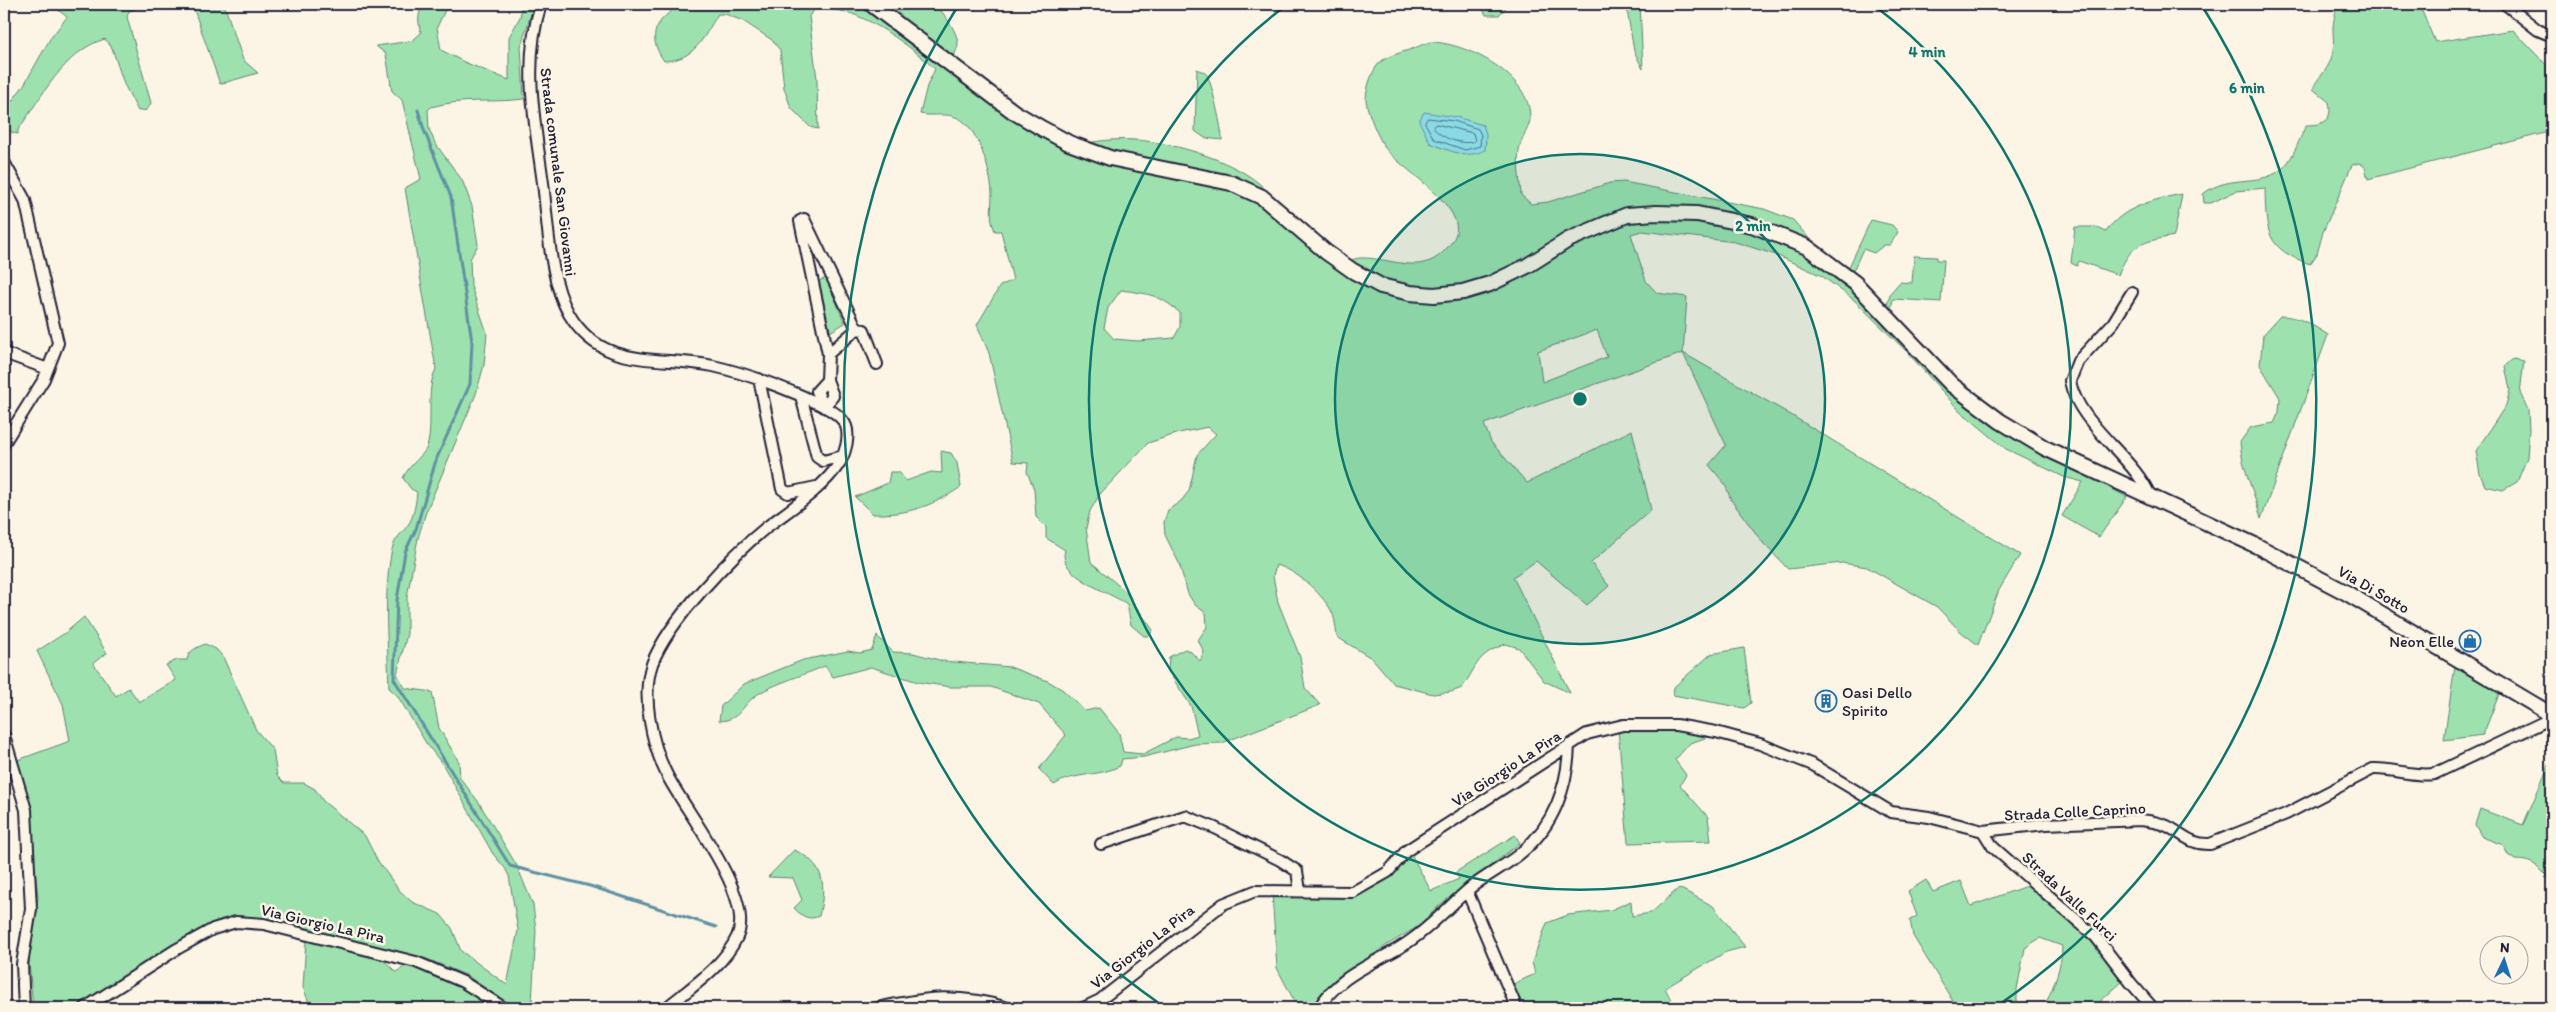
<svg xmlns="http://www.w3.org/2000/svg" width="2556" height="1012" font-family="Itim,sans-serif">
  <style>
    .green { fill: #9de2ae; stroke: #608274; fill-rule: evenodd }
    .water { fill: #8adae6; stroke: #6090a2 }
    .lines { fill: none; stroke-linecap: round; stroke-linejoin: round }
    .shore { stroke: #4c6c7f; stroke-width: 1 }
    .stream { stroke: #6090a2; stroke-width: 3 }
    .minor-casing { stroke: #22223b; stroke-width: 14 }
    .tertiary-casing { stroke: #22223b; stroke-width: 18 }
    .minor { stroke: #fcf5e5; stroke-width: 10 }
    .tertiary { stroke: #fcf5e5; stroke-width: 14 }
    .ring { fill: none; stroke: #0f766e; stroke-width: 2.5 }
    .labels { text-anchor: middle; stroke-width: 5; stroke-linejoin: round; paint-order: stroke }
    .street-label { font-size: 16px; fill: #22223b; stroke: #fcf5e5 }
    .poi-label { font-size: 16px; fill: #22223b; stroke: #fcf5e5; text-anchor: end }
    .centre { fill: #0f766e; stroke: #fcf5e5; stroke-width: 2.5 }
    .ring-label { font-size: 15px; text-anchor: middle; font-weight: bold; fill: #0f766e; stroke: #fcf5e5; stroke-width: 5; stroke-linejoin: round; paint-order: stroke }
  </style>
  <rect width="100%" height="100%" fill="#fcf5e5"/>
  <filter id="ink" filterUnits="userSpaceOnUse"><feTurbulence type="fractalNoise" baseFrequency=".02" numOctaves="2"/><feDisplacementMap in="SourceGraphic" scale="10" xChannelSelector="R" yChannelSelector="G"/><feConvolveMatrix kernelMatrix="1 2 1 2 8 2 1 2 1" color-interpolation-filters="sRGB"/></filter>
  <g filter="url(#ink)">
    <!-- green -->
    <path class="green" d="M 51,4 L 150,4 L 129,11 L 127,17 L 151,103 L 147,110 L 138,111 L 124,84 L 112,48 L 105,39 C 65,50 41,98 18,130 L 18,134 L 11,132 L 7,124 L 10,104 L 24,85 L 50,39 L 67,17 Z
      M 192,4 L 224,4 L 243,60 L 258,73 L 220,84 Z
      M 424,4 L 448,4 L 437,27 L 441,50 L 464,62 L 509,80 L 509,37 L 520,17 L 522,4 L 534,4 L 521,46 L 524,99 C 493,103 462,98 431,107 L 428,110 L 429,129 L 435,143 L 462,180 L 472,206 L 478,245 L 470,259 L 471,286 L 487,333 L 484,365 L 476,394 L 426,512 L 418,538 L 407,597 L 407,634 L 397,674 L 405,688 L 432,692 L 439,728 L 459,762 L 460,778 L 478,801 L 517,866 L 533,905 L 536,930 L 532,1004 L 539,1008 L 513,1008 L 468,976 L 427,959 L 269,919 L 234,917 L 222,919 L 196,931 L 75,1008 L 33,1008 L 29,962 L 38,897 L 28,810 L 15,761 L 70,741 L 63,704 L 37,651 L 65,633 L 84,617 L 107,653 L 93,663 L 116,696 L 129,688 L 139,702 L 176,680 L 166,665 L 177,660 L 187,660 C 189,650 196,648 205,644 L 216,649 L 223,657 L 256,730 L 273,750 L 277,776 L 284,783 L 304,783 L 315,789 L 323,801 L 365,836 L 377,860 L 399,890 L 412,902 L 440,914 L 452,928 L 461,951 L 507,985 L 518,930 L 509,876 L 505,868 L 493,854 L 443,765 L 426,743 L 397,695 L 389,688 C 388,644 383,597 391,554 C 394,538 399,537 408,525 C 414,517 416,502 417,492 L 411,489 L 403,478 C 408,466 425,454 427,447 C 434,424 425,390 436,369 L 405,188 L 421,179 L 402,100 L 392,91 L 386,54 L 376,46 L 412,41 L 421,33 C 418,21 417,14 424,4 Z
      M 681,4 L 935,4 C 943,12 958,32 958,44 C 958,48 955,51 955,55 C 953,63 955,71 957,79 L 1015,121 L 1060,148 C 1085,143 1109,138 1135,140 C 1173,142 1247,163 1270,195 C 1275,202 1275,214 1277,221 L 1339,267 C 1345,264 1353,258 1360,258 C 1396,257 1426,281 1453,240 C 1473,210 1402,170 1386,149 C 1379,140 1367,112 1366,100 C 1366,88 1373,66 1383,60 C 1391,55 1403,52 1412,49 C 1418,47 1426,42 1433,42 C 1469,44 1531,76 1530,118 C 1530,127 1522,137 1520,146 C 1516,161 1520,180 1521,195 L 1531,204 L 1548,202 L 1610,183 L 1624,182 L 1764,209 L 1793,220 L 1819,250 L 1828,268 L 2020,439 L 2127,497 L 2099,537 L 2062,516 L 2083,482 L 2064,477 L 2006,449 L 1959,410 L 1907,352 L 1854,300 L 1822,276 L 1776,255 L 1735,242 L 1642,231 L 1631,234 L 1646,281 L 1657,293 L 1687,297 L 1683,353 L 1786,412 L 2020,555 L 1999,590 L 1978,645 L 1960,631 L 1937,607 L 1867,567 L 1842,563 L 1788,569 L 1763,543 L 1731,500 L 1725,484 L 1709,465 L 1726,445 L 1683,353 L 1484,424 L 1491,442 L 1527,483 L 1632,430 L 1651,510 L 1591,563 L 1609,586 L 1587,605 L 1536,561 L 1513,577 L 1570,693 L 1544,681 L 1519,648 L 1506,644 C 1476,655 1479,663 1462,688 L 1451,692 L 1433,694 L 1394,684 L 1373,659 L 1337,637 C 1336,629 1335,617 1331,610 C 1320,592 1296,570 1276,565 L 1273,576 L 1278,602 L 1300,657 L 1305,688 L 1320,705 L 1222,743 L 1195,744 L 1144,757 L 1122,759 L 1120,766 C 1099,777 1074,772 1054,785 L 1039,769 L 1066,735 L 1039,704 L 991,687 L 951,687 L 918,682 L 871,667 L 833,677 L 825,666 C 807,674 770,685 755,696 C 740,708 740,720 719,721 L 721,706 L 744,684 L 803,660 L 848,651 L 860,653 L 872,650 L 877,636 L 893,652 L 913,653 L 943,661 L 1010,667 L 1048,681 L 1063,690 L 1085,711 L 1099,708 L 1119,733 L 1123,752 L 1143,754 L 1176,737 L 1188,738 L 1198,735 L 1191,706 L 1168,671 L 1169,657 L 1185,649 L 1190,651 L 1200,661 L 1204,652 L 1198,640 L 1207,627 L 1206,613 L 1195,605 L 1188,594 L 1179,563 L 1165,535 L 1164,522 L 1168,510 L 1181,501 L 1189,491 L 1197,455 L 1216,434 L 1208,427 L 1179,433 L 1148,443 L 1100,494 L 1090,511 L 1086,528 L 1091,562 L 1125,591 L 1153,630 L 1149,636 L 1144,636 L 1131,625 L 1127,604 C 1111,593 1056,575 1065,550 L 1046,538 L 1046,527 L 1036,517 L 1034,489 L 1027,472 L 1028,463 L 1013,462 L 989,353 L 977,325 L 1000,286 L 1013,280 L 1001,231 L 995,231 C 989,218 992,207 992,193 C 991,172 978,127 958,118 C 945,112 933,117 920,114 L 927,86 L 935,69 C 915,50 881,25 855,15 C 844,10 829,10 817,7 L 809,16 L 817,79 L 818,129 L 810,127 L 791,108 L 784,88 L 780,50 L 772,40 L 743,21 L 725,14 L 718,14 C 703,38 695,60 664,61 C 645,34 657,20 681,4 ZM 1482,125 L 1486,143 L 1464,155 L 1430,143 ZM 1121,290 C 1149,294 1159,294 1180,313 L 1180,327 L 1174,338 L 1138,341 L 1114,339 L 1104,328 L 1108,308 ZM 1597,330 L 1607,357 L 1542,382 L 1538,351 Z
      M 1480,4 L 1509,4 L 1499,15 L 1486,15 Z
      M 1626,4 L 1640,4 L 1643,69 L 1634,51 Z
      M 2336,4 L 2419,4 L 2435,42 L 2513,30 L 2552,71 L 2552,131 L 2368,179 L 2365,167 L 2360,163 L 2352,165 L 2323,232 L 2317,254 L 2310,264 C 2265,249 2266,230 2265,188 L 2236,191 L 2211,203 L 2204,203 L 2203,194 C 2230,172 2263,189 2285,166 C 2294,156 2300,138 2306,125 C 2324,125 2333,120 2329,102 L 2313,89 C 2317,77 2327,72 2331,59 C 2335,48 2333,39 2333,28 C 2333,19 2337,12 2336,4 Z
      M 1197,69 C 1201,71 1205,72 1207,75 C 1211,80 1223,133 1222,140 L 1205,138 L 1195,131 Z
      M 2182,194 L 2174,236 C 2142,242 2131,243 2118,275 L 2079,261 L 2077,266 L 2071,263 L 2075,227 L 2096,227 L 2106,232 C 2122,207 2155,199 2182,194 Z
      M 1871,220 L 1892,225 L 1898,232 L 1890,245 L 1884,245 L 1874,253 L 1863,249 L 1852,273 L 1848,269 Z
      M 1914,256 L 1937,257 L 1937,260 L 1944,260 L 1941,302 L 1893,299 L 1891,309 L 1887,305 L 1891,292 L 1900,282 L 1912,283 Z
      M 826,278 L 845,323 L 830,332 L 819,281 Z
      M 2280,316 C 2300,316 2312,325 2328,335 L 2261,519 C 2255,492 2242,470 2240,442 L 2251,427 L 2274,423 L 2279,412 L 2280,398 L 2260,365 L 2263,335 Z
      M 2513,359 L 2524,361 L 2520,393 L 2528,410 L 2529,429 L 2527,458 L 2517,482 L 2503,490 L 2485,486 L 2480,474 L 2476,451 L 2506,405 L 2510,390 L 2505,366 Z
      M 941,451 L 951,453 L 957,463 L 961,487 C 933,506 907,515 873,514 L 855,497 L 888,483 L 890,472 L 899,472 L 906,481 L 931,472 L 942,473 Z
      M 1744,648 L 1751,703 L 1744,708 L 1673,695 L 1674,687 L 1711,654 Z
      M 2455,666 L 2500,692 L 2483,735 L 2444,740 Z
      M 1663,727 L 1711,736 L 1690,743 L 1675,760 L 1686,775 L 1680,785 L 1708,817 L 1711,841 L 1628,843 L 1618,729 Z
      M 2549,765 L 2552,766 L 2552,883 C 2540,868 2535,860 2515,860 L 2508,855 L 2503,845 L 2482,837 L 2475,825 L 2480,809 L 2523,825 Z
      M 1515,835 L 1520,843 L 1441,904 L 1419,926 L 1387,945 L 1327,987 L 1312,1008 L 1298,1008 L 1277,968 L 1272,893 L 1353,894 L 1410,852 L 1431,891 L 1459,879 L 1456,872 Z
      M 794,850 C 826,864 826,886 819,916 C 809,921 801,916 794,908 L 802,900 L 793,878 L 768,877 Z
      M 1926,880 L 1933,892 L 1961,881 L 1971,906 L 2032,884 L 2086,934 L 2124,980 L 2095,1006 L 2097,1008 L 1957,1008 L 1913,936 L 1910,920 L 1917,916 L 1908,891 ZM 2040,938 L 2062,946 C 2062,966 2054,985 2046,1003 L 2017,1005 L 2017,989 L 2025,948 Z
      M 1679,888 L 1713,906 L 1745,947 L 1726,952 L 1665,988 L 1675,1008 L 1516,1008 L 1507,987 L 1535,974 L 1532,962 L 1547,923 L 1568,915 L 1611,910 L 1631,901 L 1632,916 L 1651,913 Z
      M 309,939 L 378,955 L 396,972 L 410,963 L 439,973 L 498,1008 L 311,1008 L 303,987 L 306,941 Z
      M 920,1002 L 956,1002 L 954,1008 L 898,1008 Z"/>
    <!-- water -->
    <path class="water" d="M 1424,112 L 1456,117 L 1483,125 L 1486,134 L 1485,150 C 1467,160 1448,150 1430,143 L 1419,121 Z"/>
    <g class="lines">
      <!-- shore -->
      <path class="shore" d="M 1428,118 L 1454,121 L 1478,129 L 1481,135 L 1480,146 L 1465,150 L 1434,139 L 1425,123 Z
        M 1436,124 L 1473,133 L 1475,141 C 1463,146 1440,138 1434,128 Z"/>
      <!-- stream -->
      <path class="stream" d="M 418,110 L 424,130 L 451,197 L 472,342 L 470,384 L 436,460 L 416,529 L 405,552 L 397,600 L 394,679 L 510,866 L 590,886 L 716,927"/>
      <!-- minor casing -->
      <g class="minor-casing">
        <path id="minor" d="M 541,4 C 522,63 535,123 543,183 C 548,222 549,280 569,314 C 602,371 659,355 713,366 C 744,373 774,384 802,396 C 816,403 840,411 846,426 C 850,437 845,454 839,464 C 822,489 792,508 768,526 C 732,555 668,621 652,664 C 641,696 652,745 667,775 C 685,811 756,897 737,937 C 723,967 690,988 666,1008
          M 2505,4 L 2538,30 L 2552,36
          M 4,162 L 25,200 L 58,343 L 44,379 L 4,443
          M 2132,292 L 2113,323 L 2078,361 L 2070,381 C 2078,425 2135,457 2151,498
          M 857,329 L 864,330 L 877,364
          M 4,353 L 48,369
          M 759,379 L 782,489 L 788,493 L 816,487
          M 827,380 L 817,391 L 824,407 L 833,396 L 827,380 L 828,354 L 800,221 L 804,219 L 857,329 L 828,354
          M 801,396 L 817,457 L 823,461 L 843,456
          M 4,735 L 26,810 L 31,909 L 22,964 L 24,1008
          M 1983,831 L 1993,847 L 2096,937 L 2131,983 L 2153,1008
          M 1101,844 L 1185,816 L 1215,828 L 1280,860 L 1297,871 L 1300,891
          M 1467,891 L 1515,1004
          M 85,1008 L 177,949 L 213,929 L 236,922 L 264,924 L 416,962 L 463,982 L 504,1008
          M 877,1008 C 927,997 958,993 1008,1008
          M 1083,1008 L 1100,1000 L 1223,904 L 1255,891 L 1353,892 L 1388,872 L 1406,851 L 1587,734 L 1623,725 L 1676,725 L 1716,732 L 1760,744 L 1813,765 L 1891,812 L 1929,817 L 1983,831 L 2046,824 L 2140,820 C 2150,821 2158,822 2167,826 C 2183,834 2191,845 2210,844 L 2286,814 L 2373,769 C 2393,768 2413,777 2434,774 L 2552,718
          M 1319,1008 C 1336,978 1370,965 1399,948 C 1426,932 1446,909 1469,889 C 1486,875 1506,866 1522,852 C 1554,825 1568,786 1569,745"/>
      </g>
      <!-- tertiary casing -->
      <g class="tertiary-casing">
        <path id="tertiary" d="M 871,4 L 1014,112 L 1043,129 L 1069,143 L 1110,158 L 1231,183 L 1262,197 L 1326,252 L 1353,271 L 1381,286 L 1410,293 L 1434,295 L 1463,292 L 1490,284 L 1527,266 L 1568,240 L 1627,215 L 1656,213 L 1697,214 L 1752,225 L 1807,247 L 1855,283 L 1952,385 L 2000,421 L 2045,448 L 2257,546 L 2345,592 L 2552,715"/>
      </g>
      <!-- minor -->
      <use href="#minor" class="minor"/>
      <!-- tertiary -->
      <use href="#tertiary" class="tertiary"/>
    </g>
  </g>
  <!-- distance rings -->
  <circle cx="1580" cy="399" r="245" fill="#0f766e" fill-opacity=".12"/>
  <g class="ring">
    <circle cx="1580" cy="399" r="245"/>
    <path d="M1872 4A491 491 0 1 1 1288 4"/>
    <path d="M1163 1006A736 736 0 0 1 956 9M2204 9A736 736 0 0 1 1997 1006"/>
  </g>
  <!-- icons -->
  <defs>
    <g id="shop-ring" transform="scale(1.125)"><circle r="9.5" fill="#fcf5e5" stroke="#1f6fb2" stroke-width="1.5"/><path d="M-5-2.5h2.3a2.7 3.5 0 0 1 5.4 0H5L5.5 6h-11ZM-1.5-2.5h3a1.5 2.3 0 0 0-3 0Z" fill="#1f6fb2"/></g>
    <g id="building-ring" transform="scale(1.125)"><circle r="9.5" fill="#fcf5e5" stroke="#1f6fb2" stroke-width="1.5"/><path d="M-4-6H4V6H1V3H-1V6H-4ZM-2.5-4.3h1.7v1.8h-1.7ZM.8-4.3h1.7v1.8H.8ZM-2.5-1h1.7V.8h-1.7ZM.8-1h1.7V.8H.8Z" fill="#1f6fb2"/></g>
  </defs>
  <g fill-rule="evenodd">
    <use href="#shop-ring" x="2470" y="641"/>
    <use href="#building-ring" x="1826" y="701"/>
  </g>
  <g class="labels">
    <!-- street labels -->
    <g class="street-label">
      <text transform="translate(559 172) rotate(83)" y="6">Strada comunale San Giovanni</text>
      <text transform="translate(2374 589) rotate(30)" y="6">Via Di Sotto</text>
      <text transform="translate(1506 768) rotate(-33)" y="6">Via Giorgio La Pira</text>
      <text transform="translate(2075 811) rotate(-3)" y="6">Strada Colle Caprino</text>
      <text transform="translate(2070 896) rotate(43)" y="6">Strada Valle Furci</text>
      <text transform="translate(323 923) rotate(13)" y="6">Via Giorgio La Pira</text>
      <text transform="translate(1142 946) rotate(-38)" y="6">Via Giorgio La Pira</text>
    </g>
    <!-- poi labels -->
    <g class="poi-label">
      <text x="2454" y="647">Neon Elle</text>
      <text x="1842" y="698" text-anchor="start">Oasi Dello<tspan x="1842" dy="18">Spirito</tspan></text>
    </g>
  </g>
  <circle cx="1580" cy="399" r="8" class="centre"/>
  <g class="ring-label">
    <text x="1927" y="57">4 min</text>
    <text x="2247" y="93">6 min</text>
    <text x="1753" y="231">2 min</text>
  </g>
  <!-- margin -->
  <rect width="2556" height="1012" fill="none" stroke="#fcf5e5" stroke-width="20"/>
  <rect x="10" y="10" width="2536" height="992" fill="none" stroke="#22223b" stroke-width="2" filter="url(#ink)"/>
  <!-- north arrow -->
  <g transform="translate(2504 960) rotate(4)"><circle r="24" fill="#fcf5e5" stroke="#a5a1a1"/>
  <path d="M0-4L9 19L0 12L-9 19Z" fill="#1f6fb2"/>
  <text y="-8" font-size="14" font-weight="bold" text-anchor="middle" fill="#22223b">N</text>
  </g>
</svg>
